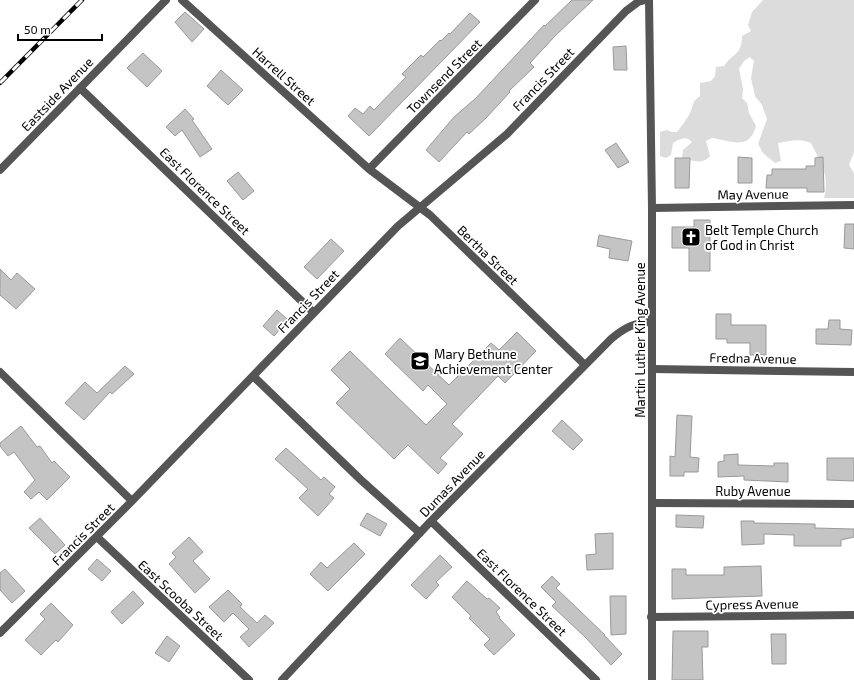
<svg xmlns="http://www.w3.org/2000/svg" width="854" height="680" font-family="'Exo 2',sans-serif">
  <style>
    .green { fill: #dcdcdc }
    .building { fill: #c4c4c4; stroke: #999 }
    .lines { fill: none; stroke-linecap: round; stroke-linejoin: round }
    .minor { stroke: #555; stroke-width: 8 }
    .tertiary { stroke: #555; stroke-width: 8 }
    .rail-casing { stroke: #000; stroke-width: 4.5 }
    .rail { stroke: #fff; stroke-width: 3; stroke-dasharray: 9; stroke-linecap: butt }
    .labels { text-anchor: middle; stroke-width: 3.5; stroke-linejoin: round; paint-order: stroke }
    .street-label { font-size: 13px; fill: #000; stroke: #fff }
    .poi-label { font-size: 13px; fill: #000; stroke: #fff; text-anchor: start }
  </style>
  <rect width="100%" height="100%" fill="#fff"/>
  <!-- green -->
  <path class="green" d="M 763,0 L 854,0 L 854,152 L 849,165 L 854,173 L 854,198 L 824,198 C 830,174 821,164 811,143 C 799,138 790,141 778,143 L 781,161 L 775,163 L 763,153 L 758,144 L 767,119 L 762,105 L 755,96 L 751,78 L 754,61 L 750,57 L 744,61 L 739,69 L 743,89 L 742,98 L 747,103 L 749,113 L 756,126 C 749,152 730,140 712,138 L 706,141 L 710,156 C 703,165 691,161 682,157 L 683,150 L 692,142 C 685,135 680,139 673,143 L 671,155 L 666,158 L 660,156 L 660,132 L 667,130 L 672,132 L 677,132 C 681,127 685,121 689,115 C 694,107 690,103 700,96 L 700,83 L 711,81 L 715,76 L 716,67 L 724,66 C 733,53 742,55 742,36 L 751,31 L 748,25 L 752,12 Z"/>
  <!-- building -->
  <path class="building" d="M 572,0 L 593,0 L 555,36 L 530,63 L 534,67 L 509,91 L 510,92 L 486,118 L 469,134 L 467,132 L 439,162 L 426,150 L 454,117 L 476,98 L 544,25 L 545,26 Z
    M 185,12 L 204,29 L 192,42 L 175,22 Z
    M 470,13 L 480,22 L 369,136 L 348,116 L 355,108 L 363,114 L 370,106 L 374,110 L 406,77 L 402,74 L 421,55 L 423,57 L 440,40 L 441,41 L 449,33 L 450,34 Z
    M 626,46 L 627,70 L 614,70 L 613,47 Z
    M 143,53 L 162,71 L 147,87 L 127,68 Z
    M 221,70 L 243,90 L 228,105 L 207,86 Z
    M 185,109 L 194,119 L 192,120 L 212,149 L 200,157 L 182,130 L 175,136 L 166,127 Z
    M 616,143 L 629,162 L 618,168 L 605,150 Z
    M 738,157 L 752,158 L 752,183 L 738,183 Z
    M 823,157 L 824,192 L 807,192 L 807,188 L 766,188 L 767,175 L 772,175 L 772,169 L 806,169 L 806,166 L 815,166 L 815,158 Z
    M 675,158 L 690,158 L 689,188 L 675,188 Z
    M 238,172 L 254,191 L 243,200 L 227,181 Z
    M 694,220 L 710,220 L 710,271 L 689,271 L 689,248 L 672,248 L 672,227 L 694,227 Z
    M 845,224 L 854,224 L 854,249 L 844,248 Z
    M 599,235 L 632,241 L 628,261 L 609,258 L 610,249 L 597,246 Z
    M 331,239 L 344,251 L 317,279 L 304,267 Z
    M 0,269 L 11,280 L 17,273 L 35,289 L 16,309 L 0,295 Z
    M 277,310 L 288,320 L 274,336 L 263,326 Z
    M 716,314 L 731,314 L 731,325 L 766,325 L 766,355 L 750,355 L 750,343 L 727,343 L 727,339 L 716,339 Z
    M 829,320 L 840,320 L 840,329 L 852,330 L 851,345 L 816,344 L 816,329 L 828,329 Z
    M 517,332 L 536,351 L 505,383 L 498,376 L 452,424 L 463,434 L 440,458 L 447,464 L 438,474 L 408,445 L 394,459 L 336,403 L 350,389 L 331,370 L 350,351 L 426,425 L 447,404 L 428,385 L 423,391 L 385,354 L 400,338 L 449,385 L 491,343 L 499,350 Z
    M 125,366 L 134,374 L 112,394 L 110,392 L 84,420 L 65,403 L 85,382 L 97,393 Z
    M 677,415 L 692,416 L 690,457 L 699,458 L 698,472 L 684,472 L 684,476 L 670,476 L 670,456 L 675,457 Z
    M 562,420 L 583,440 L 573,450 L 552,431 Z
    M 21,426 L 37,447 L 40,446 L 52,463 L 54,461 L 70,477 L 47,500 L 39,492 L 31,499 L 24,492 L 35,480 L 14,452 L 8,456 L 0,446 L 0,443 Z
    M 286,448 L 321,480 L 324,477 L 335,487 L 329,494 L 334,498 L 318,516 L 299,498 L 308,489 L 275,459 Z
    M 738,454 L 738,465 L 774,466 L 774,463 L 788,463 L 788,482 L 744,480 L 744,476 L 718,477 L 718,462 L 724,461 L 724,455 Z
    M 827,458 L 854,458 L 854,481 L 827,480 Z
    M 367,513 L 387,524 L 380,536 L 360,525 Z
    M 676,515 L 704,516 L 703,528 L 676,527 Z
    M 40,518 L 65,545 L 55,554 L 29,528 Z
    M 741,521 L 754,521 L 754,523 L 815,524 L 815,528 L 854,529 L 854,537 L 841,540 L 841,546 L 794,546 L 794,535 L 764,534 L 764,544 L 742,545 Z
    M 613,533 L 613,569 L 587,570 L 586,555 L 596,554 L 595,534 Z
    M 189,537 L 203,552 L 193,561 L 210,579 L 195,593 L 169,564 L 176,557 L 172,553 Z
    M 354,543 L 365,554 L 328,591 L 310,574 L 321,562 L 327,568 Z
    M 440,555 L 452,567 L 436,582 L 439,585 L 426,599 L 411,585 Z
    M 97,559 L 111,571 L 102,581 L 88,569 Z
    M 761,566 L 762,596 L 672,599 L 672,569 L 686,569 L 686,575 L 724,575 L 724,567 Z
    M 5,569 L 25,591 L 12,603 L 0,590 L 0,573 Z
    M 552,576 L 560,584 L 556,588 L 605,635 L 604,635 L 622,654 L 611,665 L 585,637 L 552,606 L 556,602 L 541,587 Z
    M 467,581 L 487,599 L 489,598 L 500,608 L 496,612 L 500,617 L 499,618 L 515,635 L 494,655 L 484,645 L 490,639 L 469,618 L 471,616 L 452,597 Z
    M 228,590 L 242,604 L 240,607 L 257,623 L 265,615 L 274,623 L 249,647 L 240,637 L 249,629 L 233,613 L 224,622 L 209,607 Z
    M 133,591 L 144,603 L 122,624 L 111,612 Z
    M 610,596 L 626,596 L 626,634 L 611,635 Z
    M 51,603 L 73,625 L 58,642 L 56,640 L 41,655 L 25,640 L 45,619 L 40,614 Z
    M 673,631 L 708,631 L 708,647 L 702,647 L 703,680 L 672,680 Z
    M 771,634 L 786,634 L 786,664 L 772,664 Z
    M 167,636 L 180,646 L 169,662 L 155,653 Z"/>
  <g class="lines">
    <!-- minor -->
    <path class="minor" d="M 182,0 L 369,169 L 430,215 L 585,365
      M 80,88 L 313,312
      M 369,169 L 535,0
      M 652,208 L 854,205
      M 652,369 L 854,372
      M 0,372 L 132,501
      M 253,376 L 361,480 L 420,533
      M 652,503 L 854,504
      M 431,521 L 596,680
      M 97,537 L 249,680
      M 651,617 L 854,615
      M 0,633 L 132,501 L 398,226 L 507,134 L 626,11 L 638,2 L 645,0
      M 282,680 L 431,521 L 611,339 C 624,328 635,322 652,322"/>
    <!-- tertiary -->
    <path class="tertiary" d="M 649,0 L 652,208 L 652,680
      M 0,170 L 166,0"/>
    <!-- rail casing -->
    <g class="rail-casing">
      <path id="rail" d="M 0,83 L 82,0"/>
    </g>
    <!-- rail -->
    <use href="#rail" class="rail"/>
  </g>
  <!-- icons -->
  <defs>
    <g id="church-square" transform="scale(1)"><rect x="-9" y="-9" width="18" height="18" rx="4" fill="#000" stroke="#fff"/><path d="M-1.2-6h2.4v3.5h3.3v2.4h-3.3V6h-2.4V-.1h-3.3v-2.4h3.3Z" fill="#fff"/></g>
    <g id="school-square" transform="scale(1)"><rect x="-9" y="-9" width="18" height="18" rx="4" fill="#000" stroke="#fff"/><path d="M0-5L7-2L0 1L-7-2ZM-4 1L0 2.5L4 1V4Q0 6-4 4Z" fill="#fff"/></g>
  </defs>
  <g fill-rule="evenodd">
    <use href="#church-square" x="691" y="237"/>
    <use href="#school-square" x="420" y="361"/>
  </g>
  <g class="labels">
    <!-- street labels -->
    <g class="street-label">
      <text transform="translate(284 76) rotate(42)" y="5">Harrell Street</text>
      <text transform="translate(444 76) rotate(-45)" y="5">Townsend Street</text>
      <text transform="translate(543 79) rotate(-46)" y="5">Francis Street</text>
      <text transform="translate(57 94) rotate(-46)" y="5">Eastside Avenue</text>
      <text transform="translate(205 191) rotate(44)" y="5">East Florence Street</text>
      <text transform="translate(753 194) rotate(-1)" y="5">May Avenue</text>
      <text transform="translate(488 255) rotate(44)" y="5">Bertha Street</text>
      <text transform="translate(308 301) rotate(-46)" y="5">Francis Street</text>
      <text transform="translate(640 340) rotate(-90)" y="5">Martin Luther King Avenue</text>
      <text transform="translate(753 358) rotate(1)" y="5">Fredna Avenue</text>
      <text transform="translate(452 483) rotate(-46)" y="5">Dumas Avenue</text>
      <text x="753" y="496">Ruby Avenue</text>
      <text transform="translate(83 534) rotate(-45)" y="5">Francis Street</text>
      <text transform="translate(522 592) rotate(44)" y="5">East Florence Street</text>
      <text transform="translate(181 600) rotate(43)" y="5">East Scooba Street</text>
      <text transform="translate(752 604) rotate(-1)" y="5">Cypress Avenue</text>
    </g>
    <!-- poi labels -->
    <g class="poi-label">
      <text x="705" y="235">Belt Temple Church<tspan x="705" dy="15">of God in Christ</tspan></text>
      <text x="434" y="359">Mary Bethune<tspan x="434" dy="15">Achievement Center</tspan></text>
    </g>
  </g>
  <!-- scale -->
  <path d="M18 34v6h84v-6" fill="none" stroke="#000000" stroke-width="2"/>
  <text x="24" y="34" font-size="12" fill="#000000" stroke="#ffffff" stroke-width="3" paint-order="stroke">50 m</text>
</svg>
